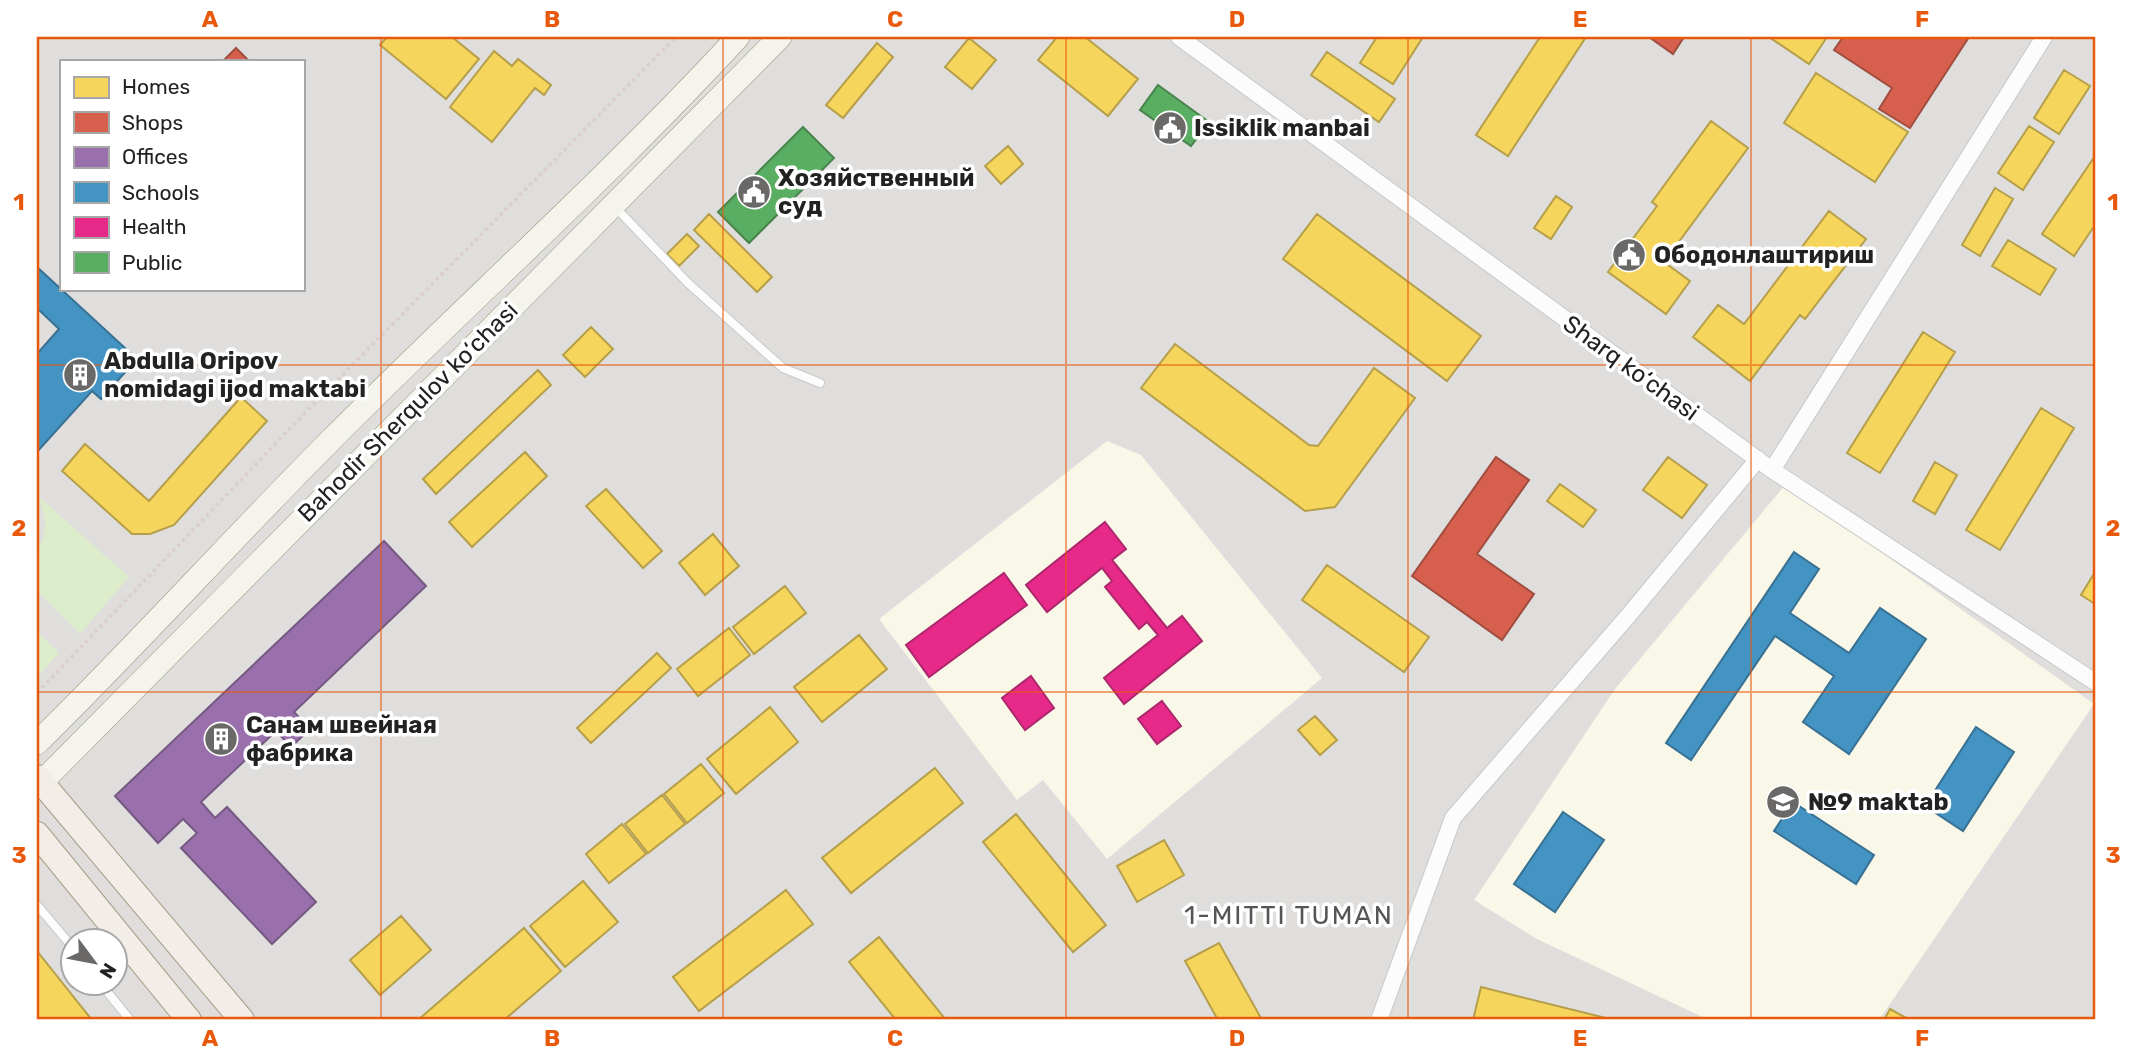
<svg xmlns="http://www.w3.org/2000/svg" width="2132" height="1057" font-family="Rubik,sans-serif">
  <style>
    .residential { fill: #dfdedc; fill-rule: evenodd }
    .education { fill: #f8f7e8 }
    .grass { fill: #ddeccb }
    .homes { fill: #f6d55c; stroke: #b69f4b; stroke-width: 2 }
    .shops { fill: #d6604d; stroke: #a04d40; stroke-width: 2 }
    .offices { fill: #9970ab; stroke: #755982; stroke-width: 2 }
    .schools { fill: #4393c3; stroke: #397193; stroke-width: 2 }
    .health { fill: #e7298a; stroke: #ac276b; stroke-width: 2 }
    .public { fill: #5aae61; stroke: #49844e; stroke-width: 2 }
    .lines { fill: none; stroke-linecap: round; stroke-linejoin: round }
    .lane-casing { stroke: #c9c8c7; stroke-width: 10 }
    .street-casing { stroke: #c9c8c7; stroke-width: 18 }
    .secondary-casing { stroke: #999a82; stroke-width: 24 }
    .primary-casing { stroke: #a79c86; stroke-width: 26 }
    .path { stroke: #dccecd; stroke-width: 3.5; stroke-dasharray: 3.5 3.5; stroke-linecap: butt }
    .lane { stroke: #fdfcfc; stroke-width: 8 }
    .street { stroke: #fdfcfc; stroke-width: 16 }
    .secondary { stroke: #f4f4ed; stroke-width: 23 }
    .primary { stroke: #f3ede7; stroke-width: 24 }
    .grid { fill: none; stroke: #e8590c; stroke-width: 2; stroke-opacity: 0.55 }
    .labels { text-anchor: middle; stroke-width: 7; stroke-linejoin: round; paint-order: stroke }
    .poi-label { font-size: 24px; font-weight: bold; fill: #222; stroke: #fff; text-anchor: start }
    .street-label { font-size: 24px; fill: #222; stroke: #fff }
    .neighbourhood-label { font-size: 26px; letter-spacing: 2px; fill: #555; stroke: #fff }
    .neatline { fill: none; stroke: #e8590c; stroke-width: 2.5 }
    .grid-label { font-size: 23px; text-anchor: middle; font-weight: bold; fill: #e8590c }
  </style>
  <rect width="100%" height="100%" fill="#f0eeeb"/>
  <!-- residential -->
  <path class="residential" d="M 37,37 L 2095,37 L 2095,1020 L 37,1020 ZM 61,61 L 303,61 L 303,289 L 61,289 ZM 74,942 L 116,942 L 116,984 L 74,984 Z"/>
  <!-- education -->
  <path class="education" d="M 1107,441 L 1141,455 L 1322,678 L 1107,859 L 1043,780 L 1017,800 L 879,619 Z
    M 1786,484 L 2094,704 L 1879,1020 L 1709,1020 L 1537,939 L 1474,900 L 1615,689 Z"/>
  <!-- grass -->
  <path class="grass" d="M 39,497 L 129,577 L 80,634 L 37,591 L 37,549 C 50,535 44,513 39,497 Z
    M 37,631 L 59,653 L 37,677 Z"/>
  <!-- homes -->
  <path class="homes" d="M 387,37 L 452,37 L 479,59 L 446,99 L 380,45 Z
    M 1057,37 L 1085,37 L 1138,79 L 1108,116 L 1038,60 Z
    M 1377,37 L 1423,37 L 1393,84 L 1360,63 Z
    M 1540,37 L 1586,37 L 1508,156 L 1476,135 Z
    M 1769,37 L 1827,37 L 1809,64 Z
    M 969,38 L 996,60 L 972,89 L 945,67 Z
    M 877,43 L 893,57 L 843,118 L 826,105 Z
    M 494,51 L 512,66 L 518,59 L 551,85 L 544,95 L 535,88 L 492,142 L 450,107 Z
    M 1327,52 L 1395,99 L 1379,122 L 1311,75 Z
    M 2064,70 L 2090,86 L 2059,134 L 2034,118 Z
    M 1816,73 L 1908,132 L 1875,182 L 1784,123 Z
    M 1711,121 L 1748,148 L 1664,262 L 1690,281 L 1666,314 L 1608,272 L 1657,206 L 1652,202 Z
    M 2029,126 L 2054,142 L 2023,190 L 1998,173 Z
    M 1008,146 L 1023,164 L 1001,184 L 985,166 Z
    M 2095,156 L 2095,225 L 2074,256 L 2042,234 Z
    M 1995,188 L 2013,199 L 1980,256 L 1962,245 Z
    M 1556,196 L 1572,207 L 1551,239 L 1534,228 Z
    M 1829,211 L 1866,239 L 1805,319 L 1800,315 L 1750,381 L 1693,337 L 1718,305 L 1744,324 Z
    M 709,214 L 772,277 L 757,292 L 694,230 Z
    M 1317,214 L 1481,336 L 1447,381 L 1283,259 Z
    M 687,234 L 699,246 L 679,266 L 667,254 Z
    M 2008,240 L 2056,269 L 2040,295 L 1992,266 Z
    M 591,327 L 613,349 L 585,377 L 563,355 Z
    M 1923,332 L 1955,352 L 1880,473 L 1847,453 Z
    M 1175,344 L 1309,445 L 1318,446 L 1374,368 L 1415,398 L 1335,507 L 1305,511 L 1141,388 Z
    M 538,370 L 551,385 L 436,494 L 423,479 Z
    M 241,397 L 267,421 L 174,525 L 150,534 L 132,534 L 62,471 L 85,444 L 149,501 Z
    M 2041,408 L 2074,428 L 2000,550 L 1966,530 Z
    M 525,452 L 547,476 L 472,547 L 449,522 Z
    M 1668,457 L 1707,485 L 1682,518 L 1643,490 Z
    M 1935,462 L 1957,475 L 1935,514 L 1913,501 Z
    M 1560,484 L 1596,510 L 1583,527 L 1547,501 Z
    M 606,489 L 662,551 L 643,568 L 586,506 Z
    M 713,534 L 739,566 L 705,595 L 679,563 Z
    M 1327,565 L 1429,637 L 1404,672 L 1302,600 Z
    M 2095,572 L 2095,604 L 2081,595 Z
    M 785,586 L 806,613 L 754,654 L 733,627 Z
    M 729,628 L 750,655 L 698,696 L 677,669 Z
    M 859,635 L 887,669 L 822,722 L 794,687 Z
    M 657,653 L 671,668 L 591,743 L 577,728 Z
    M 770,707 L 798,742 L 736,794 L 707,759 Z
    M 1315,716 L 1337,740 L 1320,755 L 1298,730 Z
    M 701,764 L 724,793 L 687,823 L 664,794 Z
    M 935,768 L 963,803 L 851,893 L 822,858 Z
    M 662,795 L 685,824 L 648,853 L 625,824 Z
    M 1016,814 L 1106,925 L 1073,952 L 983,842 Z
    M 622,824 L 646,854 L 609,883 L 586,854 Z
    M 1164,840 L 1184,875 L 1137,902 L 1117,866 Z
    M 583,881 L 618,922 L 565,967 L 530,926 Z
    M 786,890 L 813,924 L 699,1011 L 673,977 Z
    M 401,916 L 431,950 L 380,995 L 350,960 Z
    M 524,928 L 561,971 L 504,1020 L 418,1020 Z
    M 879,937 L 946,1020 L 896,1020 L 849,962 Z
    M 1219,943 L 1262,1020 L 1218,1020 L 1185,961 Z
    M 37,951 L 92,1020 L 37,1020 Z
    M 1481,987 L 1614,1020 L 1473,1020 Z
    M 1890,1009 L 1910,1020 L 1884,1020 Z"/>
  <!-- shops -->
  <path class="shops" d="M 1649,37 L 1684,37 L 1673,54 Z
    M 1843,37 L 1969,37 L 1910,128 L 1879,109 L 1892,88 L 1834,50 Z
    M 236,48 L 249,61 L 223,61 Z
    M 1496,457 L 1529,480 L 1477,554 L 1534,594 L 1502,640 L 1412,576 Z"/>
  <!-- offices -->
  <path class="offices" d="M 384,541 L 426,586 L 294,712 L 310,729 L 291,747 L 276,731 L 201,802 L 215,818 L 227,807 L 316,902 L 272,944 L 181,848 L 197,833 L 183,819 L 158,843 L 115,796 Z"/>
  <!-- schools -->
  <path class="schools" d="M 37,267 L 137,359 L 101,399 L 92,391 L 37,452 L 37,354 L 59,329 L 37,308 Z
    M 1794,552 L 1819,569 L 1790,613 L 1849,653 L 1880,608 L 1926,639 L 1849,754 L 1803,722 L 1834,676 L 1775,636 L 1691,760 L 1666,743 Z
    M 1976,727 L 2014,752 L 1963,831 L 1925,806 Z
    M 1793,802 L 1874,855 L 1856,884 L 1774,831 Z
    M 1563,812 L 1604,840 L 1555,912 L 1514,884 Z"/>
  <!-- health -->
  <path class="health" d="M 1105,522 L 1126,549 L 1112,560 L 1167,628 L 1182,616 L 1202,641 L 1124,704 L 1104,678 L 1158,635 L 1147,622 L 1139,629 L 1105,587 L 1112,581 L 1102,568 L 1047,612 L 1026,585 Z
    M 1004,573 L 1027,605 L 929,677 L 906,645 Z
    M 1031,676 L 1054,708 L 1025,730 L 1002,698 Z
    M 1162,701 L 1181,726 L 1157,744 L 1138,719 Z"/>
  <!-- public -->
  <path class="public" d="M 1158,85 L 1209,122 L 1191,146 L 1140,110 Z
    M 803,127 L 834,158 L 749,243 L 718,212 Z"/>
  <g class="lines">
    <!-- lane casing -->
    <g class="lane-casing">
      <path id="lane" d="M 616,208 L 688,283 L 765,352 L 783,368 L 820,383
        M 37,905 L 74,949
        M 101,984 L 130,1020"/>
    </g>
    <!-- street casing -->
    <g class="street-casing">
      <path id="street" d="M 1179,37 L 1772,470 L 2095,682
        M 1772,470 L 2044,37
        M 1379,1020 L 1453,818 L 1628,616 L 1758,459"/>
    </g>
    <!-- secondary casing -->
    <g class="secondary-casing">
      <path id="secondary" d="M 37,743 C 138,644 232,539 332,439 C 466,304 609,177 738,37
        M 37,787 L 780,37"/>
    </g>
    <!-- primary casing -->
    <g class="primary-casing">
      <path id="primary" d="M 37,777 L 242,1020
        M 37,834 L 189,1020"/>
    </g>
    <!-- path -->
    <path class="path" d="M 37,693 L 304,414 L 676,37"/>
    <!-- lane -->
    <use href="#lane" class="lane"/>
    <!-- street -->
    <use href="#street" class="street"/>
    <!-- secondary -->
    <use href="#secondary" class="secondary"/>
    <!-- primary -->
    <use href="#primary" class="primary"/>
  </g>
  <!-- grid -->
  <path class="grid" d="M 381,37 L 381,1020M 723,37 L 723,1020M 1066,37 L 1066,1020M 1408,37 L 1408,1020M 1751,37 L 1751,1020M 37,365 L 2095,365M 37,692 L 2095,692"/>
  <!-- icons -->
  <defs>
    <g id="civic-disc" transform="scale(1.75)"><circle r="9.5" fill="#6a6968" stroke="#fff"/><path d="M-.6-6.5H3V-4.5H.6V-3L4-1V1h2V6H-6V1h2V-1L-.6-3ZM-1.2 2.5V6h2.4V2.5Z" fill="#fff"/></g>
    <g id="building-disc" transform="scale(1.75)"><circle r="9.5" fill="#6a6968" stroke="#fff"/><path d="M-4-6H4V6H1V3H-1V6H-4ZM-2.5-4.3h1.7v1.8h-1.7ZM.8-4.3h1.7v1.8H.8ZM-2.5-1h1.7V.8h-1.7ZM.8-1h1.7V.8H.8Z" fill="#fff"/></g>
    <g id="school-disc" transform="scale(1.75)"><circle r="9.5" fill="#6a6968" stroke="#fff"/><path d="M0-5L7-2L0 1L-7-2ZM-4 1L0 2.5L4 1V4Q0 6-4 4Z" fill="#fff"/></g>
  </defs>
  <g fill-rule="evenodd">
    <use href="#civic-disc" x="1170" y="128"/>
    <use href="#civic-disc" x="754" y="192"/>
    <use href="#civic-disc" x="1629" y="255"/>
    <use href="#building-disc" x="80" y="375"/>
    <use href="#building-disc" x="221" y="739"/>
    <use href="#school-disc" x="1783" y="802"/>
  </g>
  <g class="labels">
    <!-- poi labels -->
    <g class="poi-label">
      <text x="1194" y="136">Issiklik manbai</text>
      <text x="778" y="186">Хозяйственный<tspan x="778" dy="28">суд</tspan></text>
      <text x="1654" y="263">Ободонлаштириш</text>
      <text x="104" y="369">Abdulla Oripov<tspan x="104" dy="28">nomidagi ijod maktabi</tspan></text>
      <text x="246" y="733">Санам швейная<tspan x="246" dy="28">фабрика</tspan></text>
      <text x="1808" y="810">№9 maktab</text>
    </g>
    <!-- street labels -->
    <g class="street-label">
      <text transform="translate(1631 368) rotate(36)" y="8">Sharq ko‘chasi</text>
      <text transform="translate(408 412) rotate(-45)" y="8">Bahodir Sherqulov ko‘chasi</text>
    </g>
    <!-- neighbourhood labels -->
    <g class="neighbourhood-label">
      <text x="1289" y="924">1-MITTI TUMAN</text>
    </g>
  </g>
  <!-- border -->
  <rect width="2132" height="1057" fill="none" stroke="#ffffff" stroke-width="77"/>
  <!-- legend -->
  <rect x="60" y="60" width="245" height="231" fill="#ffffff" stroke="#a7a7a7" stroke-width="2"/>
  <rect x="74" y="77" width="35" height="21" fill="#f6d55c" stroke="#a7a7a7" stroke-width="2"/>
  <text x="122" y="94" font-size="21" fill="#222222">Homes</text>
  <rect x="74" y="112" width="35" height="21" fill="#d6604d" stroke="#a7a7a7" stroke-width="2"/>
  <text x="122" y="130" font-size="21" fill="#222222">Shops</text>
  <rect x="74" y="147" width="35" height="21" fill="#9970ab" stroke="#a7a7a7" stroke-width="2"/>
  <text x="122" y="164" font-size="21" fill="#222222">Offices</text>
  <rect x="74" y="182" width="35" height="21" fill="#4393c3" stroke="#a7a7a7" stroke-width="2"/>
  <text x="122" y="200" font-size="21" fill="#222222">Schools</text>
  <rect x="74" y="217" width="35" height="21" fill="#e7298a" stroke="#a7a7a7" stroke-width="2"/>
  <text x="122" y="234" font-size="21" fill="#222222">Health</text>
  <rect x="74" y="252" width="35" height="21" fill="#5aae61" stroke="#a7a7a7" stroke-width="2"/>
  <text x="122" y="270" font-size="21" fill="#222222">Public</text>
  <!-- north arrow -->
  <g transform="translate(94 962) rotate(122)"><circle r="33" fill="#ffffff" stroke="#a7a7a7" stroke-width="2"/>
  <path d="M0-5L12 26L0 18L-12 26Z" fill="#6a6968"/>
  <text y="-10" font-size="19" font-weight="bold" text-anchor="middle" fill="#222222">N</text>
  </g>
  <rect x="38" y="38" width="2056" height="980" class="neatline"/>
  <g class="grid-label">
    <text x="210" y="27">A</text>
    <text x="552" y="27">B</text>
    <text x="895" y="27">C</text>
    <text x="1237" y="27">D</text>
    <text x="1580" y="27">E</text>
    <text x="1922" y="27">F</text>
    <text x="19" y="210">1</text>
    <text x="2113" y="210">1</text>
    <text x="19" y="536">2</text>
    <text x="2113" y="536">2</text>
    <text x="19" y="863">3</text>
    <text x="2113" y="863">3</text>
    <text x="210" y="1046">A</text>
    <text x="552" y="1046">B</text>
    <text x="895" y="1046">C</text>
    <text x="1237" y="1046">D</text>
    <text x="1580" y="1046">E</text>
    <text x="1922" y="1046">F</text>
  </g>
</svg>
